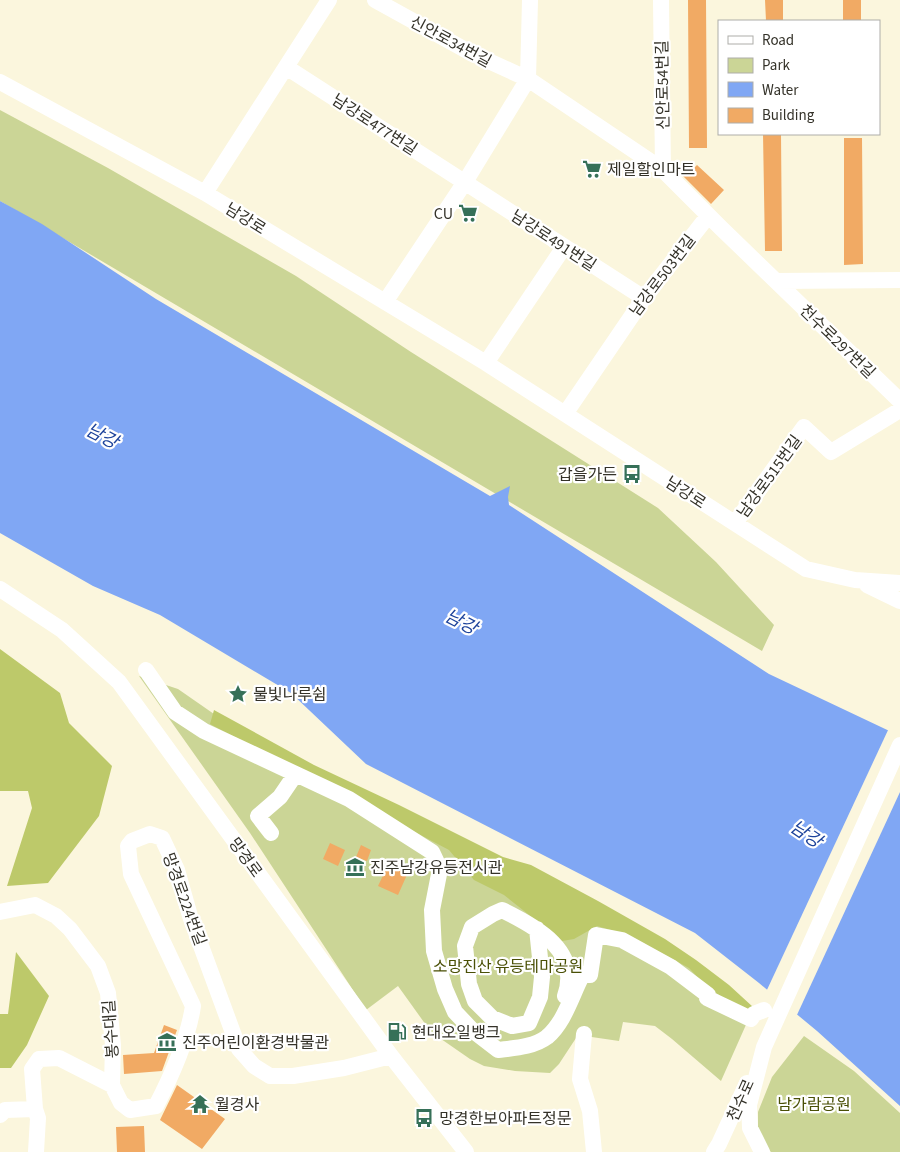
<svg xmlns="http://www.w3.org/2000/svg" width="900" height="1152" font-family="'Source Sans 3','Noto Sans KR',sans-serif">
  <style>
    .green { fill: #cbd596 }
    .forest { fill: #bdc96a }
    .water { fill: #80a7f4 }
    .pier { fill: #fbf6dd }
    .building { fill: #f1aa64 }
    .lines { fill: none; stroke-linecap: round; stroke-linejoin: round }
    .minor { stroke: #fff; stroke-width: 16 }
    .labels { text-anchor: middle; stroke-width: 4.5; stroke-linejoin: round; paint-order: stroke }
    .street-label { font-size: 16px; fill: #343229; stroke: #fff }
    .poi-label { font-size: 16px; fill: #343229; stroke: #fff; text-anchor: start }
    .park-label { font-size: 16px; fill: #4a5006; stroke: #fff }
    .water-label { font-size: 18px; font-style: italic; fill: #1d439b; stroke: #fff }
  </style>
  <rect width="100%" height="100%" fill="#fbf6dd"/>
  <!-- green -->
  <path class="green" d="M 0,110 L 108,168 L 296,276 L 411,352 L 658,508 L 716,562 L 774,625 L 762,651 L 0,201 Z
    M 139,676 L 178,689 L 250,739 L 706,968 L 749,1018 L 721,1081 L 672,1039 L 655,1026 L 623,1022 L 619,1041 L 578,1035 L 559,1064 L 550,1073 L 515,1071 L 484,1066 L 470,1059 L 431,1032 L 398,986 L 366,1010 L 250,833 Z
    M 804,1036 L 854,1071 L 900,1113 L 900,1152 L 771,1152 L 758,1135 L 758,1112 L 772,1077 Z"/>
  <!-- forest -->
  <path class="forest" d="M 0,649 L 60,693 L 69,723 L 112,766 L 99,816 L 48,883 L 7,886 L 32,808 L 28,791 L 0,791 Z
    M 214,710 L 314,765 L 399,805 L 503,857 L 531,865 L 598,901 L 665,939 L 696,960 L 729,985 L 753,1007 L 745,1014 L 704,984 L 689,968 L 628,935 L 597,926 L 574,939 L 562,941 L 504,895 L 474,880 L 449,850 L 210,724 Z
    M 16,952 L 49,996 L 27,1045 L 11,1068 L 0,1068 L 0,1014 L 8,1014 Z"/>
  <!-- water -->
  <path class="water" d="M 0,201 L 42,224 L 156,299 L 490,496 L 510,486 L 508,497 L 509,505 L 769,674 L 900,736 L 900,1106 L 817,1031 L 759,983 L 695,933 L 366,764 L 291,693 L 160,615 L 93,586 L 0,533 Z"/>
  <!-- pier -->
  <path class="pier" d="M 889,728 L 900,733 L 900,792 L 796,1017 L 766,992 Z"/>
  <!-- building -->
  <path class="building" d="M 688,0 L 706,0 L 707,148 L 689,148 Z
    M 765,0 L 783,0 L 783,21 L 766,21 Z
    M 843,0 L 861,0 L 861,21 L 843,21 Z
    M 763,134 L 781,134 L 782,251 L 765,251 Z
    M 844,138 L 862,138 L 863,264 L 844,265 Z
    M 687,162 L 694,168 L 697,165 L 724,190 L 711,204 L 678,171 Z
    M 330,843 L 345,850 L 338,866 L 323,859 Z
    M 361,845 L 371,850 L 367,861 L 356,857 Z
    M 391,859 L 410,868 L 398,895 L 378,886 Z
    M 164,1025 L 177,1030 L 162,1071 L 124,1074 L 123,1055 L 154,1053 Z
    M 177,1085 L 225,1119 L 202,1149 L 160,1120 Z
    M 144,1126 L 145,1152 L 117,1152 L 116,1127 Z"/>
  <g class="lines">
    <!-- minor -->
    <path class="minor" d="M 375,0 L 471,53 L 528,79 L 663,170
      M 661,0 L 663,170 L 721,228 L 900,401
      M 286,67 L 644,298
      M 528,79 L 530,0
      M 0,82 L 205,193 L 486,363 L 806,569 L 855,580 L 900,583
      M 205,193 L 329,0
      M 777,281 L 900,280
      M 385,302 L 465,182 L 528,79
      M 486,363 L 564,247
      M 565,414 L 644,298 L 708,216
      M 735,523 L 804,427 L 831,452 L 900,410
      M 867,585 L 900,601
      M 0,589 L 62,630 L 119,682 L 391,1056 L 466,1152
      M 146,670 L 175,712 L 204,731 L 349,799 L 432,852 L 440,869 L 432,910 L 434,951 L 445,989 L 455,1012 L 472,1030 L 498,1050 C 514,1048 534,1047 547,1037 C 565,1022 572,994 583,974 L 590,975 L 596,935 L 622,940 L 671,967 L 708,995
      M 271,833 L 258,816 L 280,797 L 295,775
      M 0,912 L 35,905 L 56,916 L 70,929 L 98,966 L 108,993 L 113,1045 L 112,1085 L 121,1103 L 130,1110 L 156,1106 C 172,1075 188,1040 193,1006 L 131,874 L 128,846 L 132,841 L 150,834 L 162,838 L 177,870 L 190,916 L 239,1049 L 254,1066 L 270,1076 L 293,1076 L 344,1068 L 391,1056
      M 537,929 L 542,977 L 540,997 L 529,1023 L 512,1026 L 492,1018 L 475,1001 L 469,984 L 465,946 L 472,927 L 493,914 L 502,910 C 537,927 581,951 565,996
      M 707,998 L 751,1019 L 754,1014 L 764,1010
      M 584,1034 L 580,1079 L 590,1111 L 594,1152
      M 0,1115 L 5,1110 L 35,1109
      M 36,1152 L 38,1118 L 35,1109 L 32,1069 L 39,1059 L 59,1058 L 112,1085
      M 714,1152 L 719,1144 L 747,1083
      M 762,1152 L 750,1128 L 749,1105 L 764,1047 L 900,745"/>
  </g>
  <!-- icons -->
  <defs>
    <g id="supermarket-bare" transform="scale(1.5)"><path d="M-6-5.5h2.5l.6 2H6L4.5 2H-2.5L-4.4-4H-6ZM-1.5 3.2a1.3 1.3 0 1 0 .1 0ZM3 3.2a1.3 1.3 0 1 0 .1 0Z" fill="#367058" stroke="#fff" stroke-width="2.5" paint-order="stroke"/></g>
    <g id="bus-bare" transform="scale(1.5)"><path d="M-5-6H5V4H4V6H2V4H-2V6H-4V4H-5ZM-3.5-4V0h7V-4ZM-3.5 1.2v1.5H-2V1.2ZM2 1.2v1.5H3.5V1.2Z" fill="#367058" stroke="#fff" stroke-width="2.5" paint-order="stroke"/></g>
    <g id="sight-bare" transform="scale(1.5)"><path d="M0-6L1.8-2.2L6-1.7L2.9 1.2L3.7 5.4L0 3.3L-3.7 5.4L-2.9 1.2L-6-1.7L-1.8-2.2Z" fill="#367058" stroke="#fff" stroke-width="2.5" paint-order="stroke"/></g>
    <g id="museum-bare" transform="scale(1.5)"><path d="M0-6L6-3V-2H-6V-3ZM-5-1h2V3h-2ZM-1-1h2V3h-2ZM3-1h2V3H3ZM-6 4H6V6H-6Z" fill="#367058" stroke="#fff" stroke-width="2.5" paint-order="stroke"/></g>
    <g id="fuel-bare" transform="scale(1.5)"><path d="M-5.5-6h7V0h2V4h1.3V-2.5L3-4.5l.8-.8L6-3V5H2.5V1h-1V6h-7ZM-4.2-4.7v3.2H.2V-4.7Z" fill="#367058" stroke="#fff" stroke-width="2.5" paint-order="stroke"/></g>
    <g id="temple-bare" transform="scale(1.5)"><path d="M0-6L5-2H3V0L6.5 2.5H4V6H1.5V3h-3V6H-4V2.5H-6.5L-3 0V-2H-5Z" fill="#367058" stroke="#fff" stroke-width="2.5" paint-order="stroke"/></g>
  </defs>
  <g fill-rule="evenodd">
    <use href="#supermarket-bare" x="592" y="169"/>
    <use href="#supermarket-bare" x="468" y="213"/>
    <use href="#bus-bare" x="632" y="474"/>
    <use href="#sight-bare" x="238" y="694"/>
    <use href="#museum-bare" x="355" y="867"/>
    <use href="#fuel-bare" x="397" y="1032"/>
    <use href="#museum-bare" x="167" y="1042"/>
    <use href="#temple-bare" x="200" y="1104"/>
    <use href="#bus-bare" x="424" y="1118"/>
  </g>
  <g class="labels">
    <!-- street labels -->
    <g class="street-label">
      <text transform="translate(451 41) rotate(28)" y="6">신안로34번길</text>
      <text transform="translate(662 85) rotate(-91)" y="6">신안로54번길</text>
      <text transform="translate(375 124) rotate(33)" y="6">남강로477번길</text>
      <text transform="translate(246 218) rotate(32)" y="6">남강로</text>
      <text transform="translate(554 240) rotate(33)" y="6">남강로491번길</text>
      <text transform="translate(662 275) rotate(-53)" y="6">남강로503번길</text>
      <text transform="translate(838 341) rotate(44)" y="6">천수로297번길</text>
      <text transform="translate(769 476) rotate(-54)" y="6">남강로515번길</text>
      <text transform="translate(686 492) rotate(33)" y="6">남강로</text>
      <text transform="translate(246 857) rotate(54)" y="6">망경로</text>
      <text transform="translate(185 899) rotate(70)" y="6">망경로224번길</text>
      <text transform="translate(110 1029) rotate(-94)" y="6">봉수대길</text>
      <text transform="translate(740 1100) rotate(-66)" y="6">천수로</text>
    </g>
    <!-- poi labels -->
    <g class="poi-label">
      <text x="607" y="175">제일할인마트</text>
      <text x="453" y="219" text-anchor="end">CU</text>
      <text x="617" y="480" text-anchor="end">갑을가든</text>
      <text x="253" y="700">물빛나루쉼</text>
      <text x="370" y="873">진주남강유등전시관</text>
      <text x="412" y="1038">현대오일뱅크</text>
      <text x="182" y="1048">진주어린이환경박물관</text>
      <text x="215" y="1110">월경사</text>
      <text x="439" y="1124">망경한보아파트정문</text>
    </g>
    <!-- park labels -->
    <g class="park-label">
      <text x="508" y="972">소망진산 유등테마공원</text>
      <text x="814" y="1110">남가람공원</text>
    </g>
    <!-- water labels -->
    <g class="water-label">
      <text transform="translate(102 436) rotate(27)" y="6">남강</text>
      <text transform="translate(461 622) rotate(27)" y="6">남강</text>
      <text transform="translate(806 834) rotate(34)" y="6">남강</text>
    </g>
  </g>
  <!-- legend -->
  <rect x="718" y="20" width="162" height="115" fill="#ffffff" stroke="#aeada9"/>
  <rect x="728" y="36" width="25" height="8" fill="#ffffff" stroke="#aeada9"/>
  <text x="762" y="45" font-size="15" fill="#343229">Road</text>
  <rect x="728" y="58" width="25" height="15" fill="#cbd596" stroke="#aeada9"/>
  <text x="762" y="70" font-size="15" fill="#343229">Park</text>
  <rect x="728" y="82" width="25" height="15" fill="#80a7f4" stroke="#aeada9"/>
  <text x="762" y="95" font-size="15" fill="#343229">Water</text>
  <rect x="728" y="108" width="25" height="15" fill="#f1aa64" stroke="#aeada9"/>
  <text x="762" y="120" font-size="15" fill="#343229">Building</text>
</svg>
